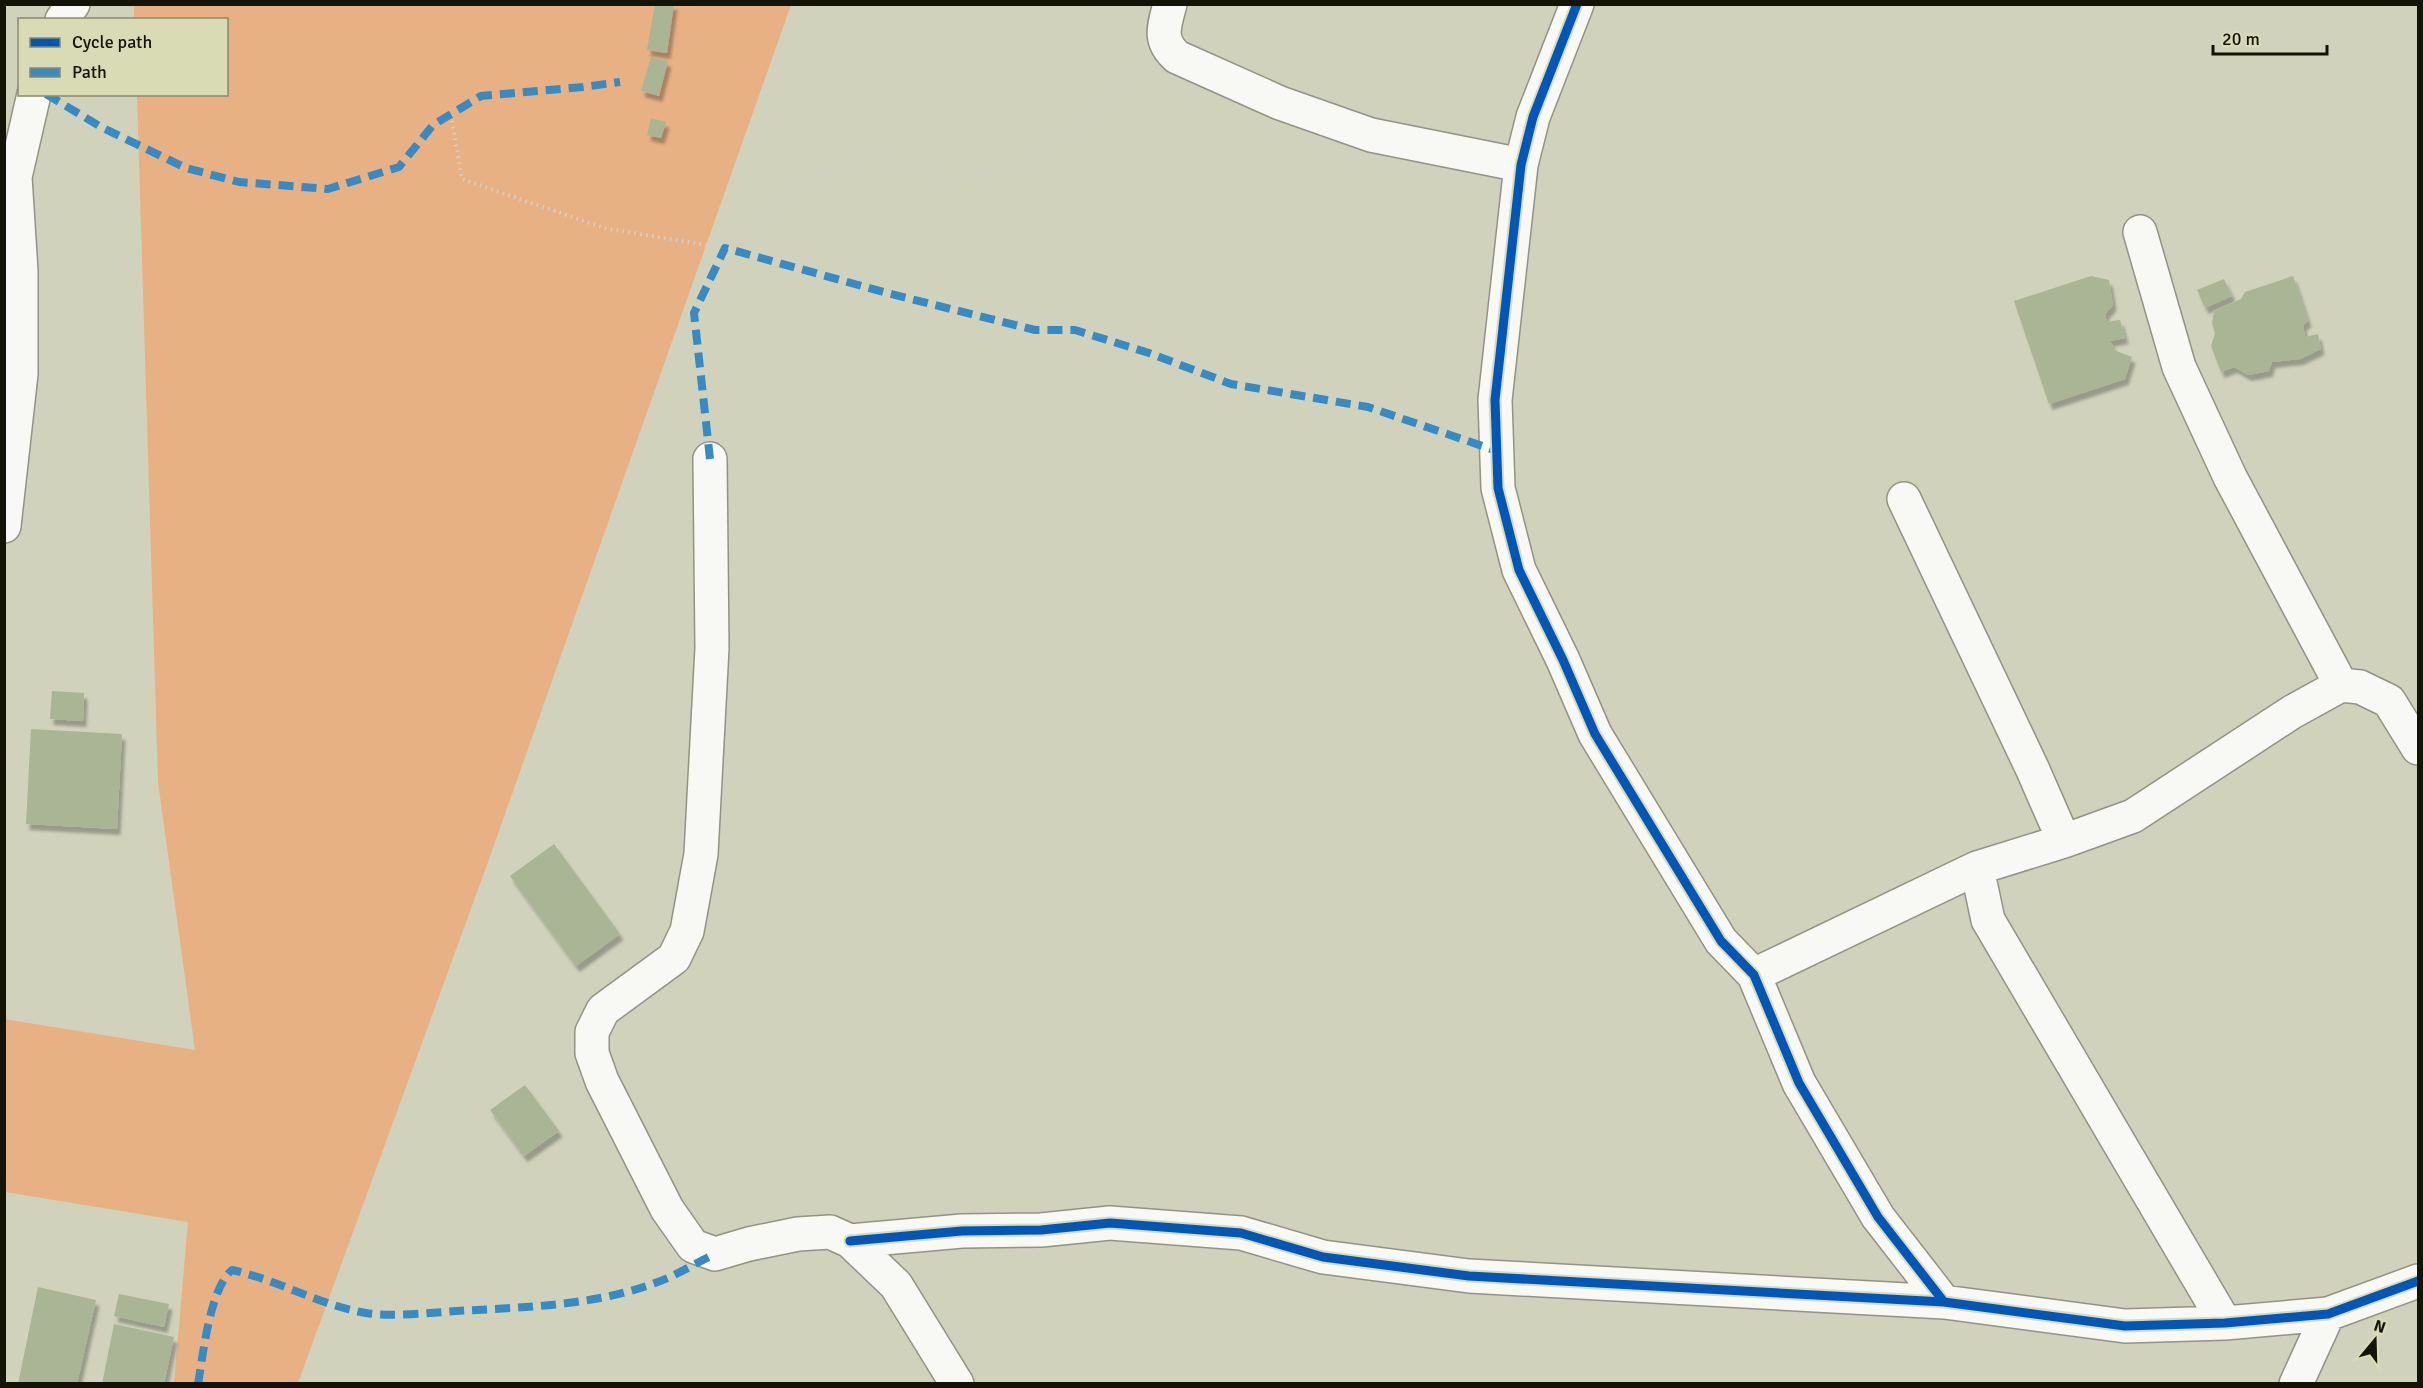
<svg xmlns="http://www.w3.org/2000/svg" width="2423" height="1388" font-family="Signika,sans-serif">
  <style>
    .green { fill: #e7b184 }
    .building { fill: #a9b594; filter: url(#shadow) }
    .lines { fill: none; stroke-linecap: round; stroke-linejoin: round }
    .minor-casing { stroke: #929383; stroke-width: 36 }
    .path { stroke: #d1d1ca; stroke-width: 4; stroke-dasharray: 1.5 4.5; stroke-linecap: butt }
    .minor { stroke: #f8f8f5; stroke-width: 33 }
    .quiet { stroke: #368bc5; stroke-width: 8; stroke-dasharray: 15 8; stroke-linecap: butt }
    .cycleway-casing { stroke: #d8dbb3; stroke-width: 13 }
    .cycleway { stroke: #0057b8; stroke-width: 9 }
  </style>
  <defs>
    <filter id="shadow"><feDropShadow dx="3.5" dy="6" stdDeviation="1.5" flood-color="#0004"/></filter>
  </defs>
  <rect width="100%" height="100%" fill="#d0d2bc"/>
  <!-- green -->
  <path class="green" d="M 134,5 L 791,5 L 488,862 L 298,1383 L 174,1383 L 188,1222 L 5,1192 L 4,1019 L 195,1050 L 158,782 L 137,95 L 226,94 L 226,20 L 134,19 Z"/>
  <!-- building -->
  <path class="building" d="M 655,4 L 674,4 L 667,53 L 647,50 Z
    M 651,57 L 668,61 L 659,96 L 641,91 Z
    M 651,118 L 666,122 L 661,138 L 647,135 Z
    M 2091,276 L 2109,280 L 2113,305 L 2105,314 L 2107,322 L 2120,320 L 2125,338 L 2110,341 L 2116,351 L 2132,357 L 2125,379 L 2049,404 L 2014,301 Z
    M 2293,276 L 2308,321 L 2303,325 L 2305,337 L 2318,334 L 2321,349 L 2300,359 L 2272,362 L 2269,371 L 2248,375 L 2234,367 L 2221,372 L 2211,346 L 2215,333 L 2212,323 L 2214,311 L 2241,299 L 2245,292 Z
    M 2224,279 L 2232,296 L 2205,308 L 2197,290 Z
    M 52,691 L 84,693 L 83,721 L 50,719 Z
    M 31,729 L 122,734 L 117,829 L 26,824 Z
    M 554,844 L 620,934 L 576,966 L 510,876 Z
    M 525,1085 L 559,1131 L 524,1156 L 490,1110 Z
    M 38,1287 L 96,1300 L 77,1384 L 18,1384 Z
    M 119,1294 L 169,1304 L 164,1327 L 114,1316 Z
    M 114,1324 L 174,1337 L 164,1384 L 102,1384 Z"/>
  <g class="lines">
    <!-- minor casing -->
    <g class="minor-casing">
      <path id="minor" d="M 1170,4 C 1164,27 1158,40 1177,57 L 1280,103 L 1371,135 L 1521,165
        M 1577,4 L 1533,117 L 1521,165 L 1495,400 L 1498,488 L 1519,570 L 1563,660 L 1595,734 L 1721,941 L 1754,975 L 1799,1083 L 1878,1217 L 1944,1302
        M 62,20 L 73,4
        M 2140,232 L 2179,367 L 2230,477 L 2341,685
        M 710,459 L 712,648 L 701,854 L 687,931 L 674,958 L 603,1010 L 592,1032 L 592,1053 L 602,1081 L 667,1209 L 693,1246 L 715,1254 L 749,1244 L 798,1234 L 830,1232 L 850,1241 L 896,1285 L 957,1384
        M 1904,499 L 2032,768 L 2064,841
        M 4,526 L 21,374 L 21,271 L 15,177 L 34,94
        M 1754,975 L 1977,868
        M 850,1241 L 962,1231 L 1041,1230 L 1110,1223 L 1241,1233 L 1323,1257 L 1469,1276 L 1944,1302 L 2125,1326 L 2225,1323 L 2328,1314 L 2418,1281
        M 2225,1323 L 1988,920 L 1977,868 L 2064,841 L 2133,816 L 2292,712 L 2341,685 L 2360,687 L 2389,701 L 2418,748
        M 2296,1384 L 2328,1314"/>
    </g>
    <!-- path -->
    <path class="path" d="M 1113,4 L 1130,14
      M 451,115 L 462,179 L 604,228 L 725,248 L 808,179 L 871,155 L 950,179 L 1016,169 L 1080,126 L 1138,66"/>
    <!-- minor -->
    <use href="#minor" class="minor"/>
    <!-- quiet -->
    <path class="quiet" d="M 46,94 L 101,127 L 186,168 L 239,182 L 328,189 L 399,167 L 433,125 L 481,96 L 583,87 L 620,82
      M 710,459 L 694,313 L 725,248 L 887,293 L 1035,330 L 1075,330 L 1149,353 L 1231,384 L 1368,407 L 1497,451
      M 198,1384 C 203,1355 210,1288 232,1270 C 278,1280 319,1305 366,1313 C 389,1317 432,1313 456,1311 C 528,1307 604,1306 670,1277 C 685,1270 700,1261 715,1254"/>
    <!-- cycleway casing -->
    <g class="cycleway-casing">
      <path id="cycleway" d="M 1577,4 L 1533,117 L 1521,165 L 1495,400 L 1498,488 L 1519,570 L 1563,660 L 1595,734 L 1721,941 L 1754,975 L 1799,1083 L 1878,1217 L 1944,1302
        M 850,1241 L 962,1231 L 1041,1230 L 1110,1223 L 1241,1233 L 1323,1257 L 1469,1276 L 1944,1302 L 2125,1326 L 2225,1323 L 2328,1314 L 2418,1281"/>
    </g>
    <!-- cycleway -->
    <use href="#cycleway" class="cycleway"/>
  </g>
  <!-- border -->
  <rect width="2423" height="1388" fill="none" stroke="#131306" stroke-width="12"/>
  <!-- legend -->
  <rect x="18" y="18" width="210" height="78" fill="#d8dbb3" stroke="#898b6e" stroke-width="1.5"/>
  <rect x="30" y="38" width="30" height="9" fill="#0057b8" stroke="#898b6e" stroke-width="1.5"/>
  <text x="72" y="48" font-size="18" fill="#131306">Cycle path</text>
  <rect x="30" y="68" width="30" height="9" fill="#368bc5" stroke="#898b6e" stroke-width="1.5"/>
  <text x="72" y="78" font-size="18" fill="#131306">Path</text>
  <!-- north arrow -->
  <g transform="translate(2375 1340) rotate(19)" stroke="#d8dbb3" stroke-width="4.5" paint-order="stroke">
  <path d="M0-4.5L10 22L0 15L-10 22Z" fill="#131306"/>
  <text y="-9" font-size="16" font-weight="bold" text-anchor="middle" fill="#131306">N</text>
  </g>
  <!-- scale -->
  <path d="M2213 45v9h114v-9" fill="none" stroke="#131306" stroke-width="3"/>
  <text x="2222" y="45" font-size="18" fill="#131306" stroke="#d8dbb3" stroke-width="4.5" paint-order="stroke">20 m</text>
</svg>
